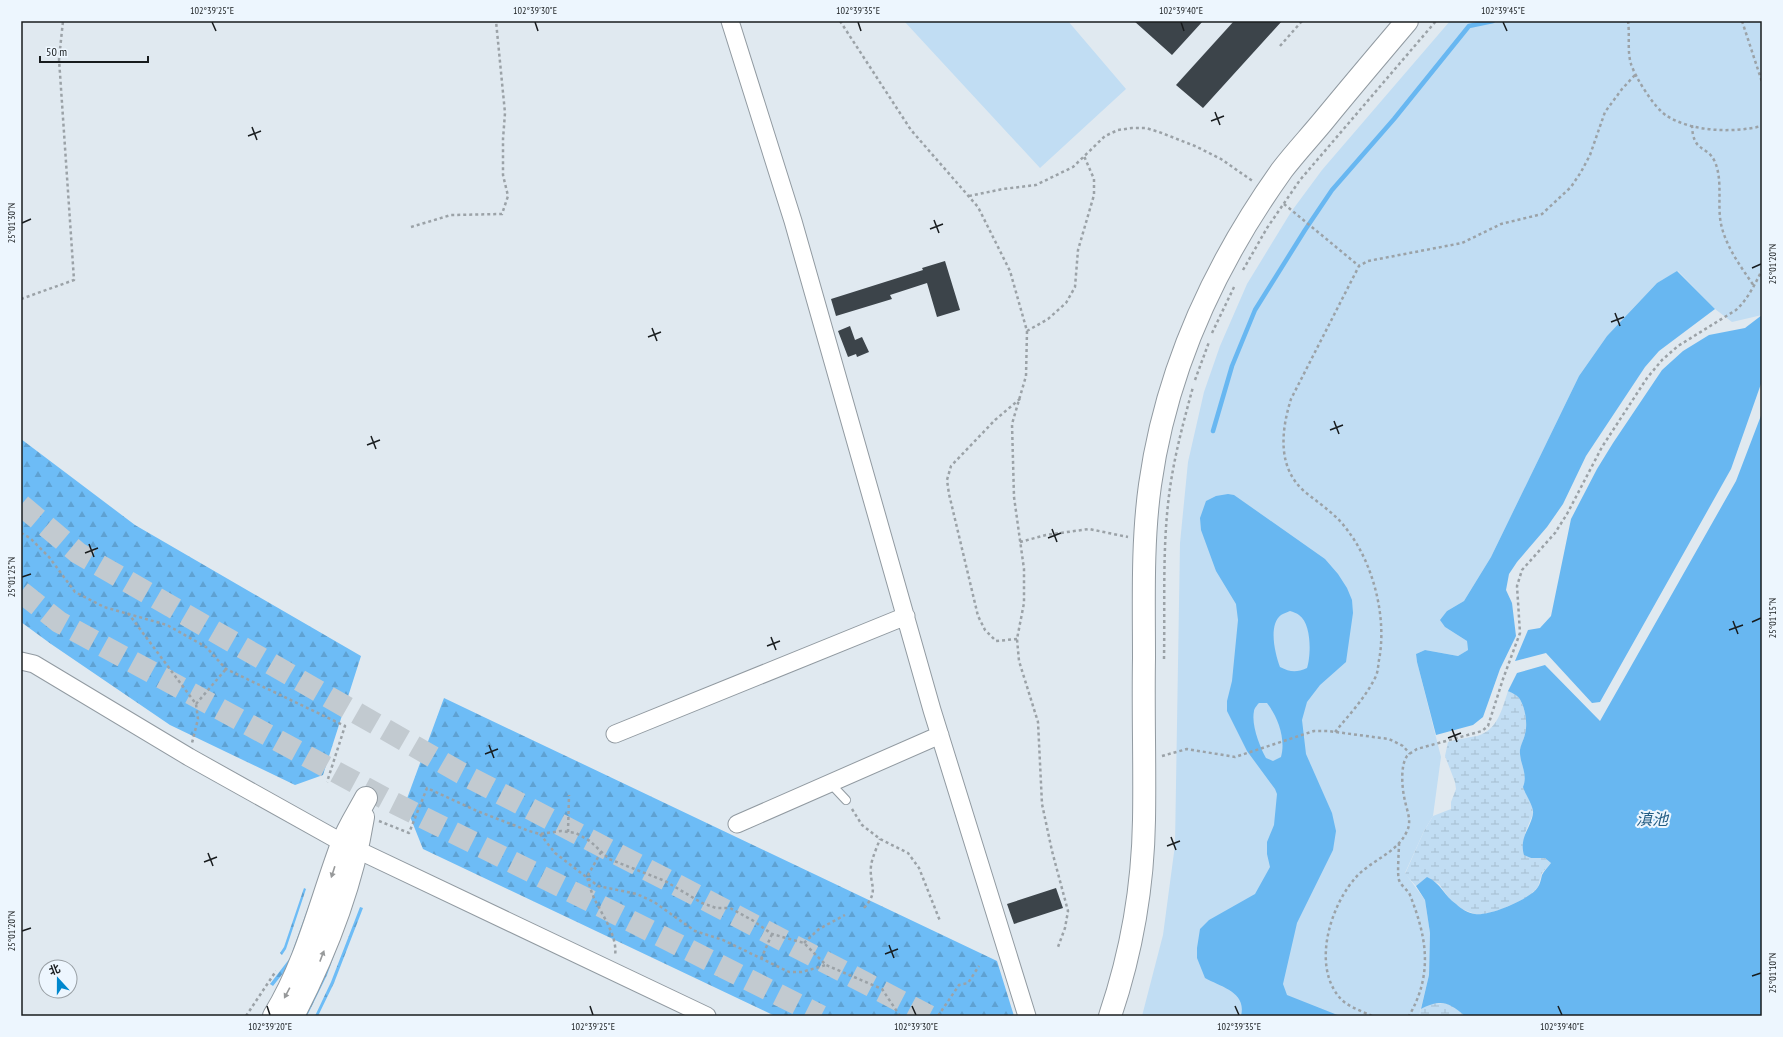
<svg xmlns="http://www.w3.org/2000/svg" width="1783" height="1037" font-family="'PT Sans Narrow','Noto Sans SC',sans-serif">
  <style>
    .forest { fill: url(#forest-firs) }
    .wetland { fill: url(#wetland-marsh) }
    .park { fill: #c1ddf3 }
    .water { fill: #68b7f1; fill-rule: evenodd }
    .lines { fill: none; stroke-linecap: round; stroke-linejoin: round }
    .stream { stroke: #68b7f1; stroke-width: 4.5 }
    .building { fill: #3c444a }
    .primary-tunnel { stroke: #c2cad0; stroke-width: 22; stroke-dasharray: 22 11; stroke-linecap: butt }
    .lane-casing { stroke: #919aa1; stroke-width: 10 }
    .street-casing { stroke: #919aa1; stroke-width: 19 }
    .secondary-casing { stroke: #919aa1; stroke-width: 24 }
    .path { stroke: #9ba2a7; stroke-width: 2.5; stroke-dasharray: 3 3; stroke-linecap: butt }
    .lane { stroke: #fff; stroke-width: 8 }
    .street { stroke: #fff; stroke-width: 17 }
    .secondary { stroke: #fff; stroke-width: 22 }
    .oneway { fill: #97999a }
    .ticks { fill: none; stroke: #181c1e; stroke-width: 1.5 }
    .labels { text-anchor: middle; stroke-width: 4; stroke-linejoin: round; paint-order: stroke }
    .water-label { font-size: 16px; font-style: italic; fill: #245d84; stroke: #edf6fe }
    .neatline { fill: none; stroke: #181c1e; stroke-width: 1.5 }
    .ticks-label { font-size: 10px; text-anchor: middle; fill: #181c1e }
  </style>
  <defs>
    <pattern id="forest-firs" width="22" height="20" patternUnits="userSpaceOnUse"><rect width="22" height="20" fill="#6dbcf6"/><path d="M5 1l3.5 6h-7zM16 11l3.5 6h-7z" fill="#5ea1d2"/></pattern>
    <pattern id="wetland-marsh" width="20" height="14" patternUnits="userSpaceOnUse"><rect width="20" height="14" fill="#c1ddf3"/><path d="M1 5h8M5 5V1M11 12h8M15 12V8" fill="none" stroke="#a5bdd0"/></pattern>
  </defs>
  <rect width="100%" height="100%" fill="#e0e9f0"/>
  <!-- forest -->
  <path class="forest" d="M 21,439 L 135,525 L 361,656 L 323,775 L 295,785 L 170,725 L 51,644 L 21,622 Z
    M 444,698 L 997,961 L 1014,1016 L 775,1016 L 423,849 L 405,804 Z
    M 304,888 L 306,889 L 286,949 L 282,955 L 280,953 L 284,947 Z
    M 315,888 L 317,888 L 292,962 L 273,986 L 270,984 L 290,958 Z
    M 353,903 L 327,975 L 307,1016 L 302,1016 Z
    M 360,907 L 363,908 L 334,983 L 318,1016 L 315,1016 L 331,982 Z"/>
  <!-- wetland -->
  <path class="wetland" d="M 1508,691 C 1512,693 1517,695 1519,698 C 1525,706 1528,724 1525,734 C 1524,740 1519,748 1520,754 C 1521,766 1528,775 1524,787 L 1532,807 L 1533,814 L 1525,833 L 1530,858 L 1545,858 L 1551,863 L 1542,873 L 1538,887 L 1528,897 L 1502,909 L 1482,915 L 1475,914 L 1462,909 L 1451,901 L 1439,884 L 1427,878 L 1416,886 L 1405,874 L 1424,831 L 1433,816 L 1451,809 L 1451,802 L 1456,789 L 1455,782 L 1445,756 L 1448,742 C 1458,739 1467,738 1477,736 C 1498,730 1502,709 1508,691 Z
    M 1432,1003 L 1451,1004 L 1465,1016 L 1419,1016 L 1421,1009 Z"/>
  <!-- park -->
  <path class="park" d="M 904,21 L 1068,21 L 1126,89 L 1040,168 Z
    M 1450,21 L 1762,21 L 1762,315 L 1732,322 L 1715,309 L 1678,271 L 1657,283 L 1607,336 L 1579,376 L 1491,557 L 1464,601 L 1447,611 L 1445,627 L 1467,641 L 1468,650 L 1458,656 L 1425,650 L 1416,654 L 1417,662 L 1441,757 L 1433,816 L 1424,831 L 1405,873 L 1425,900 L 1430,933 L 1429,975 L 1419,1016 L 1142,1016 L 1163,935 L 1175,845 L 1180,543 L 1188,462 L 1204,392 L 1220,346 L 1247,284 L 1291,212 L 1322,170 Z"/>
  <!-- water -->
  <path class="water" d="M 1677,271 L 1715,309 L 1659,351 L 1645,367 L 1586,456 L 1563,504 L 1547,527 L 1517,562 L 1509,574 L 1506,590 L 1512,603 L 1516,636 L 1500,669 L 1483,717 L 1473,725 L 1436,735 L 1417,662 L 1416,654 L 1425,650 L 1458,656 L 1468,650 L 1467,641 L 1445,627 L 1440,620 L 1447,611 L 1464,601 L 1491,557 L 1579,376 L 1607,336 L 1657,283 Z
    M 1762,315 L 1762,381 L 1731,469 L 1600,702 L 1592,703 L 1546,653 L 1515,661 L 1528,630 L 1540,628 L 1551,616 L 1571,519 L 1597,469 L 1613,443 L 1662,370 L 1683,351 L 1709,335 L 1745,328 Z
    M 1762,413 L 1762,1016 L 1465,1016 C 1448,1002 1441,999 1421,1009 L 1429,975 L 1430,933 L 1425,900 L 1416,886 L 1427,877 C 1441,883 1444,896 1456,904 C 1461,909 1468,913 1475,914 C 1488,917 1531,899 1538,887 C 1540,884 1541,879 1542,875 C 1544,871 1548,867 1551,863 L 1545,858 L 1531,858 L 1524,855 C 1519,837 1530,830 1533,814 C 1534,806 1526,796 1523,787 C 1528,775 1521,766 1520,754 C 1519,747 1524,740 1525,734 C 1528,724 1525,706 1519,698 C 1517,695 1512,693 1508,691 L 1517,673 L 1545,665 L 1600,721 L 1736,481 Z
    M 1228,494 L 1234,495 L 1325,559 L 1338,574 L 1347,588 L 1352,600 L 1353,613 L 1346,662 L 1320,685 L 1307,702 L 1302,720 L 1306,754 L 1332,813 L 1336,831 L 1333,850 L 1297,923 L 1283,984 L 1287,995 L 1340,1016 L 1241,1016 C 1247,992 1221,987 1205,978 L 1197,958 L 1197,948 L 1200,929 L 1209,920 L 1255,894 L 1270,867 L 1267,854 L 1267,842 L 1274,825 L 1277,794 L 1275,789 L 1247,751 L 1227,711 L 1227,701 L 1232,681 L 1238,620 L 1236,604 L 1216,571 L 1201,530 L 1200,518 L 1206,501 L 1216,496 ZM 1290,611 C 1293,612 1297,613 1299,615 C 1312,624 1311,656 1307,668 C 1296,673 1290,672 1280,667 C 1275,654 1268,625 1281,615 C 1284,613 1288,612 1290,611 ZM 1259,703 L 1267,703 C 1278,717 1286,739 1281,757 L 1273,761 L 1266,758 C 1260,747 1251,725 1254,711 C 1254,709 1257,705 1259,703 Z"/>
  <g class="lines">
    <!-- stream -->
    <path class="stream" d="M 1213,431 L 1232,366 L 1255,310 L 1305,230 L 1332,190 L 1394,119 L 1469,26 L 1493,21"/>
  </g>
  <!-- building -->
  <path class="building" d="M 1134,21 L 1203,21 L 1172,55 Z
    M 1234,21 L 1282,21 L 1203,108 L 1176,85 Z
    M 945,261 L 960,310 L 937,317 L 927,283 L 890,295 L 892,299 L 836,316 L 831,299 L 923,270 L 922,268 Z
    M 850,326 L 855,340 L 862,337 L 869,352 L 857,357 L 856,354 L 848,357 L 838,331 Z
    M 1056,888 L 1063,908 L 1014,924 L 1007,904 Z"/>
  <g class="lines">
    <!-- primary-tunnel -->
    <path class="primary-tunnel" d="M 21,505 L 78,553 L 461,773 L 929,1016
      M 21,592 L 59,622 L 384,798 L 821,1016"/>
    <!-- lane casing -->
    <g class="lane-casing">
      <path id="lane" d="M 830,783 L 846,800"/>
    </g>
    <!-- street casing -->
    <g class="street-casing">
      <path id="street" d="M 730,21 L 793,221 L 932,710 L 1027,1016
        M 21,661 L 34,664 L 189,757 L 343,843 L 707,1016
        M 615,734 L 906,616
        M 737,824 L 940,735"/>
    </g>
    <!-- secondary casing -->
    <g class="secondary-casing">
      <path id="secondary" d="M 274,1016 C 307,962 320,903 342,844 C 348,828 358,813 366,798
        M 293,1016 C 325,954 352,886 363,817
        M 1110,1016 C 1131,954 1143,886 1144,820 C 1145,766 1143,712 1144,658 C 1144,601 1142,542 1150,485 C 1166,370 1215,264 1282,170 C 1295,153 1310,137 1324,120 C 1351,87 1379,54 1407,21"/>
    </g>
    <!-- path -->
    <path class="path" d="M 840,21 L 911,130 L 978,207 L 1010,271 L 1027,331 L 1026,376 L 1012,424 L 1014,497 L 1024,569 L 1024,603 L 1017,639 L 1019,661 L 1038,722 L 1042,804 L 1052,851 L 1068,911 L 1065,928 L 1058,947
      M 1628,21 C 1630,35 1627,51 1631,64 C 1635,77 1655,109 1667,116 C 1693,132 1733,133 1762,126
      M 1742,21 L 1762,82
      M 1280,46 L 1302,21
      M 1692,125 C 1693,154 1707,144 1715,162 C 1723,181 1717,205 1721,224 C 1726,247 1741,267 1754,286
      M 969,196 L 1003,189 L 1036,185 L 1073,167 L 1105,136 L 1118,130 L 1132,128 L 1146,128 L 1159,132 L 1195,146 L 1221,159 L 1254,182
      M 1284,204 L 1359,266
      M 411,227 L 451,215 L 502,214 L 508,196 L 503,175 L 503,139 L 505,113 L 496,21
      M 1243,270 L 1267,228 L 1300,180 L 1436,21
      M 21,299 L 74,280 L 59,59 L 63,21
      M 1027,331 L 1048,319 L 1066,303 L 1075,287 L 1078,250 L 1094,195 L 1094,179 L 1084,156
      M 1212,333 L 1235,285
      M 1195,380 L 1209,342
      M 21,533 L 30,538 L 49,557 L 75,592 L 104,607 L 167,625 L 206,647 L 226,669 L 345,726 L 327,782
      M 1020,542 L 1046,535 L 1089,529 L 1128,537
      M 128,613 L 196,704 L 198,719 L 192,743
      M 1017,639 L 996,641 L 985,630 L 978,616 L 949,494 L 947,480 L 951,466 L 995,420 L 1021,398
      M 1164,659 C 1165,602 1162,544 1170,488 C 1175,453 1184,420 1193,387
      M 196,704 L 226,669
      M 1335,732 C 1349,715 1365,698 1375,678 C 1378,673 1378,666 1379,660 C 1387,619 1374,565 1348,531 C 1337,515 1320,504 1305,492 C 1277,468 1281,431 1291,399 L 1359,266 L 1368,261 L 1462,243 L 1501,224 L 1542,214 L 1571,187 L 1581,172 L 1590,155 L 1605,112 L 1622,89 L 1635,75
      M 1162,756 L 1187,749 L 1235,757 L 1314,731 L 1328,731 L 1389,739 L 1403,746 L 1410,754
      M 852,809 L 862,825 L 880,839 L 908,853 L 919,868 L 940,921
      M 379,821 L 409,833 L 427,788 L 477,811 L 529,831 L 540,834 L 561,831 L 576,833 L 590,841 L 609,859 L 665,881 L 702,903 L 716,908 L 730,908 L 752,920 L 772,934 L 804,943 L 826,965 L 882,989 L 900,1016
      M 568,832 L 569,795
      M 540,834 L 555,853 L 598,886 L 637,894 L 654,902 L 695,931 L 723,940 L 789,972 L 802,972 L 826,965
      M 1399,843 C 1399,851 1397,874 1399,880 C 1401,886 1408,890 1410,895 C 1427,938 1433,974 1409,1016
      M 601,852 L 587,877 C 589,884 591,891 594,898 C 602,915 618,936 615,956
      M 864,908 C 880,890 869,886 871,866 C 872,858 877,847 880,839
      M 804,943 L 819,929 L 845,915
      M 761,959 L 772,934
      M 246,1016 L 276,971
      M 938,1016 L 959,985 L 968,983 L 979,966
      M 1372,1016 C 1362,1011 1348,1007 1340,998 C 1311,965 1331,903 1358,875 C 1374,859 1398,852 1407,831 C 1412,821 1407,811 1405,801 C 1402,789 1400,766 1407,756 C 1410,753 1414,751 1417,749 L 1482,731 L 1488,726 L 1503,679 L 1520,633 L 1517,586 L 1522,570 L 1555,533 L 1567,514 L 1602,447 L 1647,378 L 1662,360 L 1678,346 L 1736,310 C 1748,299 1755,284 1762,270"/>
    <!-- lane -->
    <use href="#lane" class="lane"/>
    <!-- street -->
    <use href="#street" class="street"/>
    <!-- secondary -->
    <use href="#secondary" class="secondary"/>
  </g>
  <!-- one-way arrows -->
  <defs><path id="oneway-solid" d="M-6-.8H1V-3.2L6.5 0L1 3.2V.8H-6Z"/></defs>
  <g class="oneway">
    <use href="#oneway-solid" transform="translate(333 872) rotate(108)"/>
    <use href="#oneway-solid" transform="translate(322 956) rotate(-69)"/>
    <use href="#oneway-solid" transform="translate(287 993) rotate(118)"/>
  </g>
  <!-- ticks -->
  <path class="ticks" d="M 212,22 L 216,31M 535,22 L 538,31M 858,22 L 861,31M 1181,22 L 1184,31M 1503,22 L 1507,31M 1215,112 L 1220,125M 1211,121 L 1224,116M 252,127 L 257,140M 248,136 L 261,131M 934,220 L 939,233M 22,223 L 31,219M 930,229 L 943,224M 1752,268 L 1761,264M 1615,313 L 1620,326M 1611,322 L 1624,317M 652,328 L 657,341M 648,337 L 661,332M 1334,421 L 1339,434M 1330,430 L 1343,425M 371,436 L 376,449M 367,445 L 380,440M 1052,529 L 1057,542M 1048,538 L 1061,533M 89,544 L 94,557M 85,553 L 98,548M 22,577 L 31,574M 1733,621 L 1738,634M 1752,622 L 1761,618M 1729,630 L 1743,625M 771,637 L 776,650M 767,646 L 780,641M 1452,729 L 1457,742M 1448,738 L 1461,733M 489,745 L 494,758M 485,754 L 498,749M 1171,837 L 1176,850M 1167,846 L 1180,841M 208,853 L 213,866M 204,862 L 217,857M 22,931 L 31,928M 889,945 L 894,958M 885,954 L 898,949M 1752,976 L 1761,973M 267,1006 L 270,1015M 590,1006 L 593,1015M 912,1006 L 916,1015M 1235,1006 L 1239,1015M 1558,1006 L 1562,1015"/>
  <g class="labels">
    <!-- water labels -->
    <g class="water-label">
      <text x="1652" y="825">滇池</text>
    </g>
  </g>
  <!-- border -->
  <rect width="1783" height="1037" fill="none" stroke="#edf6fe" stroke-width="44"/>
  <!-- north arrow -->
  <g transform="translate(58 979) rotate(339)"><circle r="19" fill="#edf6fe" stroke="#989fa4"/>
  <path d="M0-3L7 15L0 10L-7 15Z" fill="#0088ce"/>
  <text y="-6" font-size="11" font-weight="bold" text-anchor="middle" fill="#181c1e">北</text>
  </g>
  <!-- scale -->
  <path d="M40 56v6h108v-6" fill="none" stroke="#181c1e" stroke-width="2"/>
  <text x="46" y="56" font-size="12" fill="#181c1e" stroke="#edf6fe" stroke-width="3" paint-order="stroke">50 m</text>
  <rect x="22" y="22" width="1739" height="993" class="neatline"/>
  <g class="ticks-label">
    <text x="212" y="14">102°39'25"E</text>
    <text x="535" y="14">102°39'30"E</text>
    <text x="858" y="14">102°39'35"E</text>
    <text x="1181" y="14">102°39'40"E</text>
    <text x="1503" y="14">102°39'45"E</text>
    <text transform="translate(11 223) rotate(-90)" y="4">25°01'30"N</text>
    <text transform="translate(1772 264) rotate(-90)" y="4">25°01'20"N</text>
    <text transform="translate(11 577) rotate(-90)" y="4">25°01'25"N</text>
    <text transform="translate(1772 618) rotate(-90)" y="4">25°01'15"N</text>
    <text transform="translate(11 931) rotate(-90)" y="4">25°01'20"N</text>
    <text transform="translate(1772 973) rotate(-90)" y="4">25°01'10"N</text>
    <text x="270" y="1030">102°39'20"E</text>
    <text x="593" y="1030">102°39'25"E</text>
    <text x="916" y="1030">102°39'30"E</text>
    <text x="1239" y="1030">102°39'35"E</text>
    <text x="1562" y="1030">102°39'40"E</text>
  </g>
</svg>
